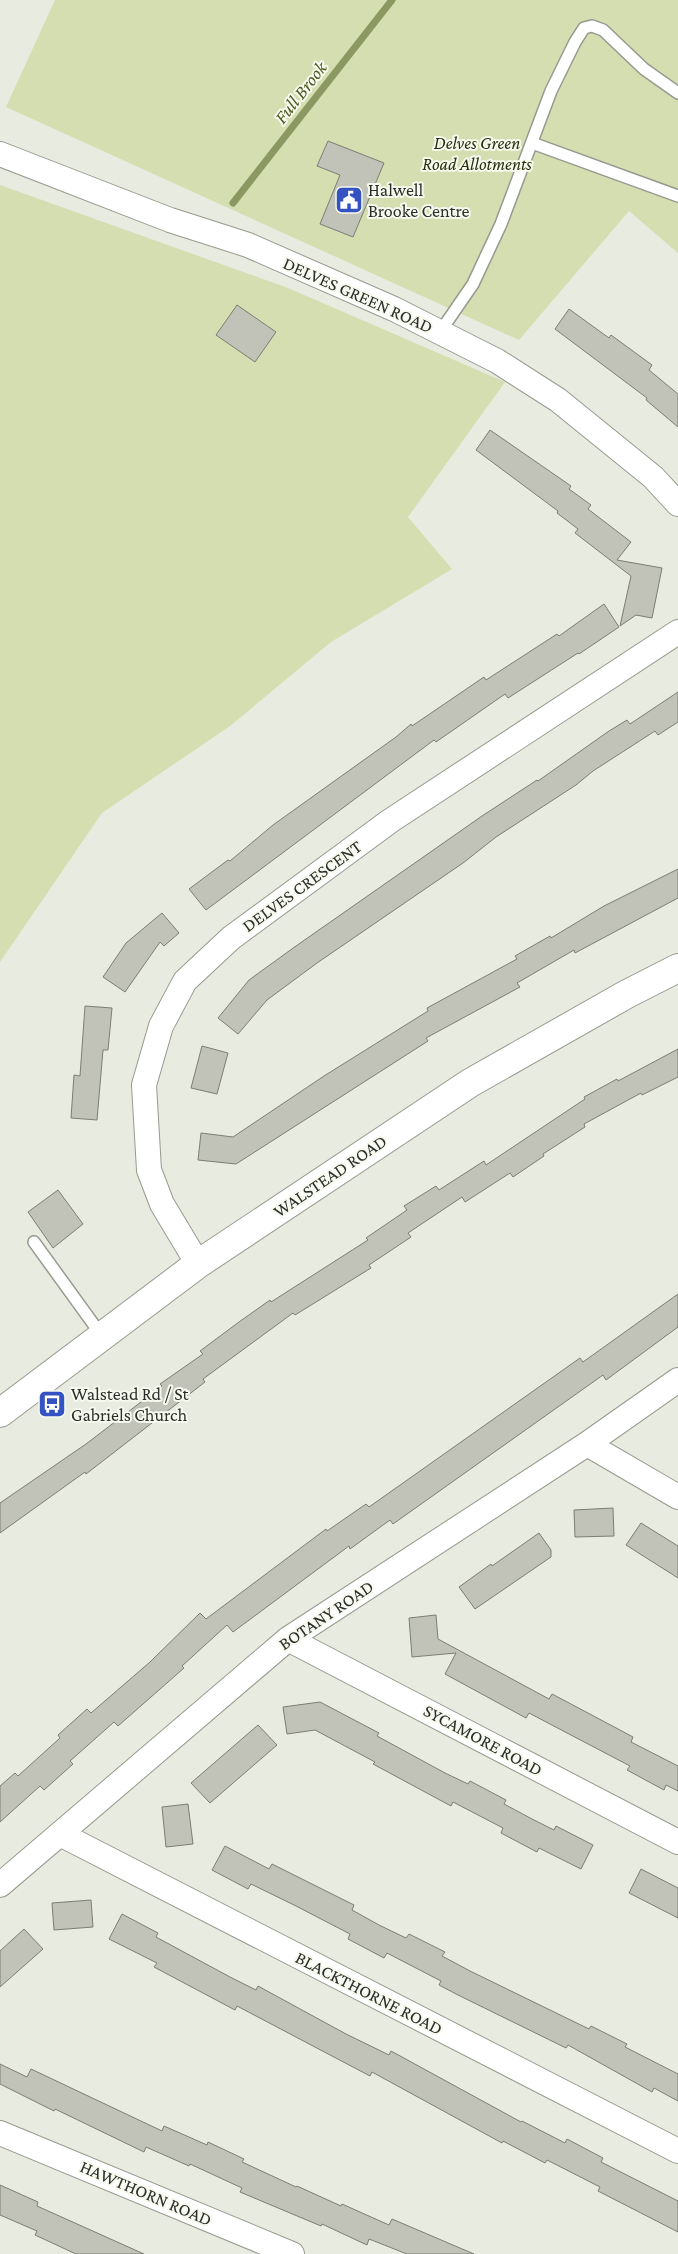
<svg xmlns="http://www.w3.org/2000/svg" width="678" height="2254" font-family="'Crimson Pro',serif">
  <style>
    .green { fill: #d4deb0 }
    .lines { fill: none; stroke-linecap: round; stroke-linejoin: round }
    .stream { stroke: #8c9861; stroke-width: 7 }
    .building { fill: #c1c3b8; stroke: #7c7e74 }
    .service-casing { stroke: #979a8f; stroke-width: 14 }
    .minor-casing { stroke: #979a8f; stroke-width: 26 }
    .tertiary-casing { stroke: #979a8f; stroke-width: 30 }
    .service { stroke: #fff; stroke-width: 11 }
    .minor { stroke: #fff; stroke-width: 24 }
    .tertiary { stroke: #fff; stroke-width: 28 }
    .labels { text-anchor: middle; stroke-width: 4; stroke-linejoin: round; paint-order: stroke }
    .park-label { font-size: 18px; font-style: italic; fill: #292f0e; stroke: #f6f9ed }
    .poi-label { font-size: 18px; fill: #2d2e2a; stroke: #f6f9ed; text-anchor: start }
    .street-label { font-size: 18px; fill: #2d2e2a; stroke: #f6f9ed }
    .water-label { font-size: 19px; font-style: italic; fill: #505a22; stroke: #f6f9ed }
  </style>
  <rect width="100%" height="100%" fill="#e8ebe0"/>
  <!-- green -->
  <path class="green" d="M 55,0 L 678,0 L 678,253 L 629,211 L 519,340 L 6,107 Z
    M 0,185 L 288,288 L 505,382 L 408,517 L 452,569 L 331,642 L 230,726 L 102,813 L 0,962 Z"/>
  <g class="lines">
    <!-- stream -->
    <path class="stream" d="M 233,203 L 392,0"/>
  </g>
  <!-- building -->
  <path class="building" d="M 328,141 L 384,163 L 353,237 L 320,224 L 340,175 L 317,166 Z
    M 237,305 L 276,332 L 255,362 L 216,335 Z
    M 569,309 L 609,338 L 611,335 L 652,365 L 649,370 L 678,394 L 678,427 L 646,400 L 647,398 L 555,329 Z
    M 490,430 L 571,486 L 569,489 L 591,505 L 588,509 L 631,542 L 617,560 L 662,568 L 652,618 L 636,615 L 620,626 L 631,576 L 575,533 L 578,529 L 557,513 L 558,511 L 476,450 Z
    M 604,604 L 619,627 L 579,654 L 578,653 L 508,698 L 505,694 L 436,742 L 434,740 L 206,910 L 189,889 L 228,860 L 230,861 L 273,825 L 396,737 L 411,724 L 412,726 L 484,677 L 486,680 L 557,634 L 559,636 Z
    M 678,692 L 678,722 L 658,735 L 655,731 L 593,771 L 576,785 L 496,837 L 463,863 L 317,963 L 267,1000 L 238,1034 L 218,1018 L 249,980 L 296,946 L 482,816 L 537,780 L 538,781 L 609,731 L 627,720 L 630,724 Z
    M 678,869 L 678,898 L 575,953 L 574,950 L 517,983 L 520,987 L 426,1038 L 428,1041 L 236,1164 L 198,1160 L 201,1133 L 233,1137 L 324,1076 L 428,1011 L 427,1008 L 517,959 L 515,956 L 550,936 L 551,938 L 604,906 Z
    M 162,913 L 179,933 L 164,946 L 160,942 L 125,992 L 103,977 L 126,943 Z
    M 85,1006 L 112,1008 L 108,1050 L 103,1050 L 97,1120 L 71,1118 L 74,1075 L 80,1076 Z
    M 202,1046 L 228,1053 L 217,1094 L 191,1088 Z
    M 678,1049 L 678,1077 L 642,1095 L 641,1093 L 584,1124 L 585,1127 L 543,1154 L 544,1156 L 513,1177 L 510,1173 L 465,1202 L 462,1197 L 408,1233 L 411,1237 L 369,1265 L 371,1268 L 295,1315 L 293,1313 L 203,1379 L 205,1382 L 86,1474 L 85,1472 L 0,1533 L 0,1503 L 86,1444 L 162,1386 L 160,1384 L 203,1354 L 200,1351 L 239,1322 L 270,1300 L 271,1302 L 368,1240 L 366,1238 L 407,1210 L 404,1206 L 436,1186 L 439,1190 L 484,1161 L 486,1165 L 585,1099 L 584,1097 L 617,1079 L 618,1081 Z
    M 58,1190 L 83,1224 L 53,1248 L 28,1212 Z
    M 678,1294 L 678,1327 L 606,1380 L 603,1375 L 393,1524 L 390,1520 L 350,1549 L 349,1546 L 233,1632 L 227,1625 L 182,1666 L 184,1668 L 118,1726 L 114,1722 L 70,1761 L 73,1764 L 44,1790 L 40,1786 L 0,1822 L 0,1786 L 15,1773 L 18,1776 L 60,1738 L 58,1735 L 87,1709 L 91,1713 L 150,1662 L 200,1613 L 206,1619 L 326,1529 L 327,1531 L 366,1504 L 369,1507 L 580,1358 L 583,1362 Z
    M 613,1508 L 614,1536 L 575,1537 L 574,1510 Z
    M 641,1523 L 678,1546 L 678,1578 L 626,1545 Z
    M 539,1533 L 551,1550 L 551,1557 L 475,1609 L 459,1587 L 491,1564 L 492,1566 Z
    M 436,1615 L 438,1639 L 549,1699 L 552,1694 L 588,1713 L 633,1737 L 631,1742 L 678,1766 L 678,1791 L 666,1785 L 664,1790 L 627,1770 L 630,1766 L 529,1713 L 526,1718 L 445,1674 L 456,1653 L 412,1657 L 409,1618 Z
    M 320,1702 L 379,1733 L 377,1736 L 445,1773 L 468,1784 L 470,1781 L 506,1800 L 504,1804 L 532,1819 L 554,1830 L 556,1826 L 593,1845 L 581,1869 L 539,1848 L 537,1852 L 501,1833 L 503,1828 L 453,1802 L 451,1806 L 373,1764 L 375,1762 L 315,1730 L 287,1734 L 283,1707 Z
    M 258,1725 L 277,1745 L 210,1803 L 191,1783 Z
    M 188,1804 L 193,1844 L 166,1847 L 162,1807 Z
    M 225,1846 L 269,1869 L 272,1864 L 354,1905 L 352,1910 L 379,1925 L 406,1938 L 409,1934 L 445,1952 L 442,1956 L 470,1971 L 589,2029 L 591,2026 L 627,2044 L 625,2047 L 678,2074 L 678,2101 L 654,2088 L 652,2092 L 568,2045 L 566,2048 L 458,1995 L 439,1985 L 441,1981 L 387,1953 L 384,1958 L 367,1949 L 348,1939 L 350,1934 L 296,1906 L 251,1884 L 248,1889 L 212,1870 Z
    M 641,1869 L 678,1888 L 678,1918 L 629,1893 Z
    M 91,1900 L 93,1927 L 54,1930 L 52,1903 Z
    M 122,1914 L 158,1933 L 156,1937 L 230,1977 L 256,1990 L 258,1986 L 346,2034 L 389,2055 L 391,2051 L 521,2122 L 522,2121 L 565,2143 L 567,2139 L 603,2158 L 601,2162 L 678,2201 L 678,2232 L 598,2191 L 600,2187 L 547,2160 L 545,2163 L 503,2141 L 502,2143 L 372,2072 L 370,2076 L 237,2006 L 235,2010 L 154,1967 L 157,1963 L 109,1939 Z
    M 24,1929 L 43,1949 L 0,1987 L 0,1951 Z
    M 0,2064 L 27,2077 L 31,2069 L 162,2131 L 164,2126 L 207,2145 L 208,2142 L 244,2159 L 242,2162 L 296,2187 L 297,2186 L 341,2206 L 342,2204 L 389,2225 L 392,2219 L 474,2254 L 407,2254 L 369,2239 L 367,2245 L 322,2224 L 321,2226 L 240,2192 L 242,2188 L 190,2164 L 189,2166 L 146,2147 L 144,2152 L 55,2109 L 54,2111 L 0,2084 Z
    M 0,2185 L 38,2202 L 37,2206 L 144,2254 L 76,2254 L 35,2235 L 37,2231 L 0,2215 Z"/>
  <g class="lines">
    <!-- service casing -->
    <g class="service-casing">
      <path id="service" d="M 532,143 L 678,196
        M 440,332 L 473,284 L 501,224 L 551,91 L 575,42 L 584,28 L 592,26 L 603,30 L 644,69 L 678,93
        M 34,1242 L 102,1336"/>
    </g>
    <!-- minor casing -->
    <g class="minor-casing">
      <path id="minor" d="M 0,154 L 170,220 L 248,245 L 394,309 L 497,361 L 558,400 L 653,477 L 678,504
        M 198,1264 L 162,1204 L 149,1170 L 144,1085 L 161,1026 L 185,981 L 231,938 L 390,821 L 678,632
        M 587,1444 L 678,1497
        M 288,1639 L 678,1842
        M 60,1834 L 678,2151
        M 0,1885 L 288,1639 L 587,1444 L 678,1380
        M 0,2133 L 292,2254"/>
    </g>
    <!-- tertiary casing -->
    <g class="tertiary-casing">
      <path id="tertiary" d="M 0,1413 L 198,1264 L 470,1083 L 627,994 L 678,968"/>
    </g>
    <!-- service -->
    <use href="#service" class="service"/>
    <!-- minor -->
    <use href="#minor" class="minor"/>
    <!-- tertiary -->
    <use href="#tertiary" class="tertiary"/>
  </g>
  <!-- icons -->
  <defs>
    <g id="civic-square" transform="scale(1.4375)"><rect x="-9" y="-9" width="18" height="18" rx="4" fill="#3552c3" stroke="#f6f9ed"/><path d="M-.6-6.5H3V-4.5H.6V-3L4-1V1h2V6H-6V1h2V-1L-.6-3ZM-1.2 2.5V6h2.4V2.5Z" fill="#fff"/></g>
    <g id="bus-square" transform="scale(1.4375)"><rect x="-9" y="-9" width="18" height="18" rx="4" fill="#3552c3" stroke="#f6f9ed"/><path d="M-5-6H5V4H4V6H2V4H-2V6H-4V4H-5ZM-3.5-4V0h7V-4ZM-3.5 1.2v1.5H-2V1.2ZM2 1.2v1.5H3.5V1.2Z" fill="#fff"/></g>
  </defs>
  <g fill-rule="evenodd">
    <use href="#civic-square" x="349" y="200"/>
    <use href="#bus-square" x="52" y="1404"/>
  </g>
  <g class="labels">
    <!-- park labels -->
    <g class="park-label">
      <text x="477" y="149">Delves Green<tspan x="477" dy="21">Road Allotments</tspan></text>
    </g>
    <!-- poi labels -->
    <g class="poi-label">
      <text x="368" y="196">Halwell<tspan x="368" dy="21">Brooke Centre</tspan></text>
      <text x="71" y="1400">Walstead Rd / St<tspan x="71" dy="21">Gabriels Church</tspan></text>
    </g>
    <!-- street labels -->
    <g class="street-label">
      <text transform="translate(358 295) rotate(24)" y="6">DELVES GREEN ROAD</text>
      <text transform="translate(302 886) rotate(-36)" y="6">DELVES CRESCENT</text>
      <text transform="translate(330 1176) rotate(-34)" y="6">WALSTEAD ROAD</text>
      <text transform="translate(326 1615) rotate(-34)" y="6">BOTANY ROAD</text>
      <text transform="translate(483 1740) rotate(28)" y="6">SYCAMORE ROAD</text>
      <text transform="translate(369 1993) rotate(27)" y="6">BLACKTHORNE ROAD</text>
      <text transform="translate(146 2193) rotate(23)" y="6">HAWTHORN ROAD</text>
    </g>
    <!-- water labels -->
    <g class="water-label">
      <text transform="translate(300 92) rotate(-52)" y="7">Full Brook</text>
    </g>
  </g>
</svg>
